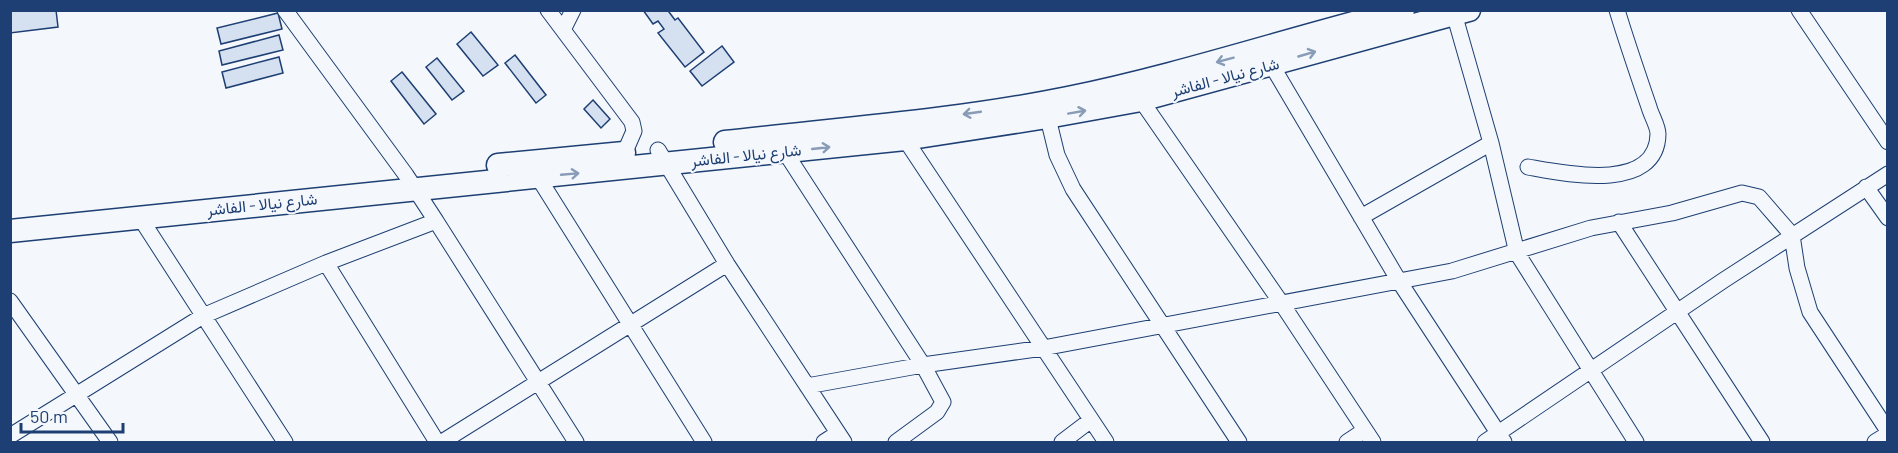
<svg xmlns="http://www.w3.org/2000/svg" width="1898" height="453" font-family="Barlow,Vazirmatn,sans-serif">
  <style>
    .building { fill: #d5e0f0; stroke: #1d3f73; stroke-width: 1.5 }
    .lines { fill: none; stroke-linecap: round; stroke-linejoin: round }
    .minor-casing { stroke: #1d3f73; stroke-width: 17 }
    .highway-casing { stroke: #1d3f73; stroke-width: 25 }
    .minor { stroke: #f4f7fb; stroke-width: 15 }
    .highway { stroke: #f4f7fb; stroke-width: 22 }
    .oneway { stroke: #889bb7 }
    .labels { text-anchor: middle; stroke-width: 4.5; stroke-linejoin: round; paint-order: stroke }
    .street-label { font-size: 16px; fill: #1d3f73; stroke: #f4f7fb }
  </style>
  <rect width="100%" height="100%" fill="#f4f7fb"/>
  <!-- building -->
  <path class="building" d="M 56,10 L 58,27 L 10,33 L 10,11 Z
    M 643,10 L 671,10 L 669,12 L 675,20 L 678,18 L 704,52 L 685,67 L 658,33 L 664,29 L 658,21 L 653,24 Z
    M 278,13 L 282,29 L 221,44 L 217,28 Z
    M 471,32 L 498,65 L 483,76 L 457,44 Z
    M 279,35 L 283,50 L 222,65 L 219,51 Z
    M 722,46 L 734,62 L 702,86 L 690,71 Z
    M 515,55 L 546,95 L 536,103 L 505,63 Z
    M 279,57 L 283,73 L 226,88 L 222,72 Z
    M 437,58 L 464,91 L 452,100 L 426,67 Z
    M 402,72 L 436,114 L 424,124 L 391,81 Z
    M 593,100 L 610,119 L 601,128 L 584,109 Z"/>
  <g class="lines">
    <!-- minor casing -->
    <g class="minor-casing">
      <path id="minor" d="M 548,10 L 563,30 L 573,10
        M 1453,10 L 1491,143 L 1517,253 L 1636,442
        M 1799,10 L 1888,142
        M 563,30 L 632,122 L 634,131 L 621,161
        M 1271,64 L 1399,281 L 1504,442
        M 1141,100 L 1282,304 L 1373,442
        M 1046,110 L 1057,155 L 1073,189 L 1239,442
        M 905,139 L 1106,442
        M 658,150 L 727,264 L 844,442
        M 785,152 L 923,365 L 943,402 L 937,412 L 896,442
        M 1528,167 C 1562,173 1657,194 1658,134 C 1658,126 1651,115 1649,107 C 1638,75 1627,43 1617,10
        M 538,177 L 704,442
        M 1866,187 L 1888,218
        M 139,216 L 285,442
        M 1361,217 L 1491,143
        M 436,221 L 576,442
        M 1619,222 L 1762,442
        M 326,263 L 437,442
        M 10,301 L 110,442
        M 807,386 L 923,365 L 1043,348 L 1452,271 L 1591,228 L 1672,213 L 1742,193 L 1759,197 L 1792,235 L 1797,268 L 1810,312 L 1888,431
        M 10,436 L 203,316 L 326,263 L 436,221 L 406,175 L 285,10
        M 442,442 L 727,264
        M 824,442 L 838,433
        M 1062,442 L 1091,420
        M 1347,442 L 1365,430
        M 1485,442 L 1724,280 L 1888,174
        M 1875,442 L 1888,434"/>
    </g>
    <!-- highway casing -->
    <g class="highway-casing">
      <path id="highway" d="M 725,142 C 839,129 955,121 1068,98 C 1181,75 1291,38 1403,10
        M 498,165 L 624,153
        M 10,231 L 905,139 L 1047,117 L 1141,100 L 1469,10"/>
    </g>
    <!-- minor -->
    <use href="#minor" class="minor"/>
    <!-- highway -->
    <use href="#highway" class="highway"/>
  </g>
  <!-- one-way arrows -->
  <defs><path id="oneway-shaft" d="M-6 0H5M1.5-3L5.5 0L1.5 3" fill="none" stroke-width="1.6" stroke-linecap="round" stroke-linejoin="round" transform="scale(1.5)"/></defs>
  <g class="oneway">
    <use href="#oneway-shaft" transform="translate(1307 54) rotate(-16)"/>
    <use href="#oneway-shaft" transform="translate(1225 60) rotate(165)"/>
    <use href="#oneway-shaft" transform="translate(1077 112) rotate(-10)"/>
    <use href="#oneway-shaft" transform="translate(972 113) rotate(172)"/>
    <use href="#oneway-shaft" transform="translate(821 148) rotate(-6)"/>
    <use href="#oneway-shaft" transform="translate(570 174) rotate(-5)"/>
  </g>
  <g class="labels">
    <!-- street labels -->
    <g class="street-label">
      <text transform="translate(1225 77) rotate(-15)" y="6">شارع نيالا - الفاشر</text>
      <text transform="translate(746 155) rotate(-6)" y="6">شارع نيالا - الفاشر</text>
      <text transform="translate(262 204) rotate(-6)" y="6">شارع نيالا - الفاشر</text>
    </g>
  </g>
  <!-- border -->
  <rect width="1898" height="453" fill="none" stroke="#1d3f73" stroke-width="24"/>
  <!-- scale -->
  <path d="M21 423v9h102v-9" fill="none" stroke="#1d3f73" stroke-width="3"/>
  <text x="30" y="423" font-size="18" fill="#1d3f73" stroke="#f4f7fb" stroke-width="4.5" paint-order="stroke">50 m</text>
</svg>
